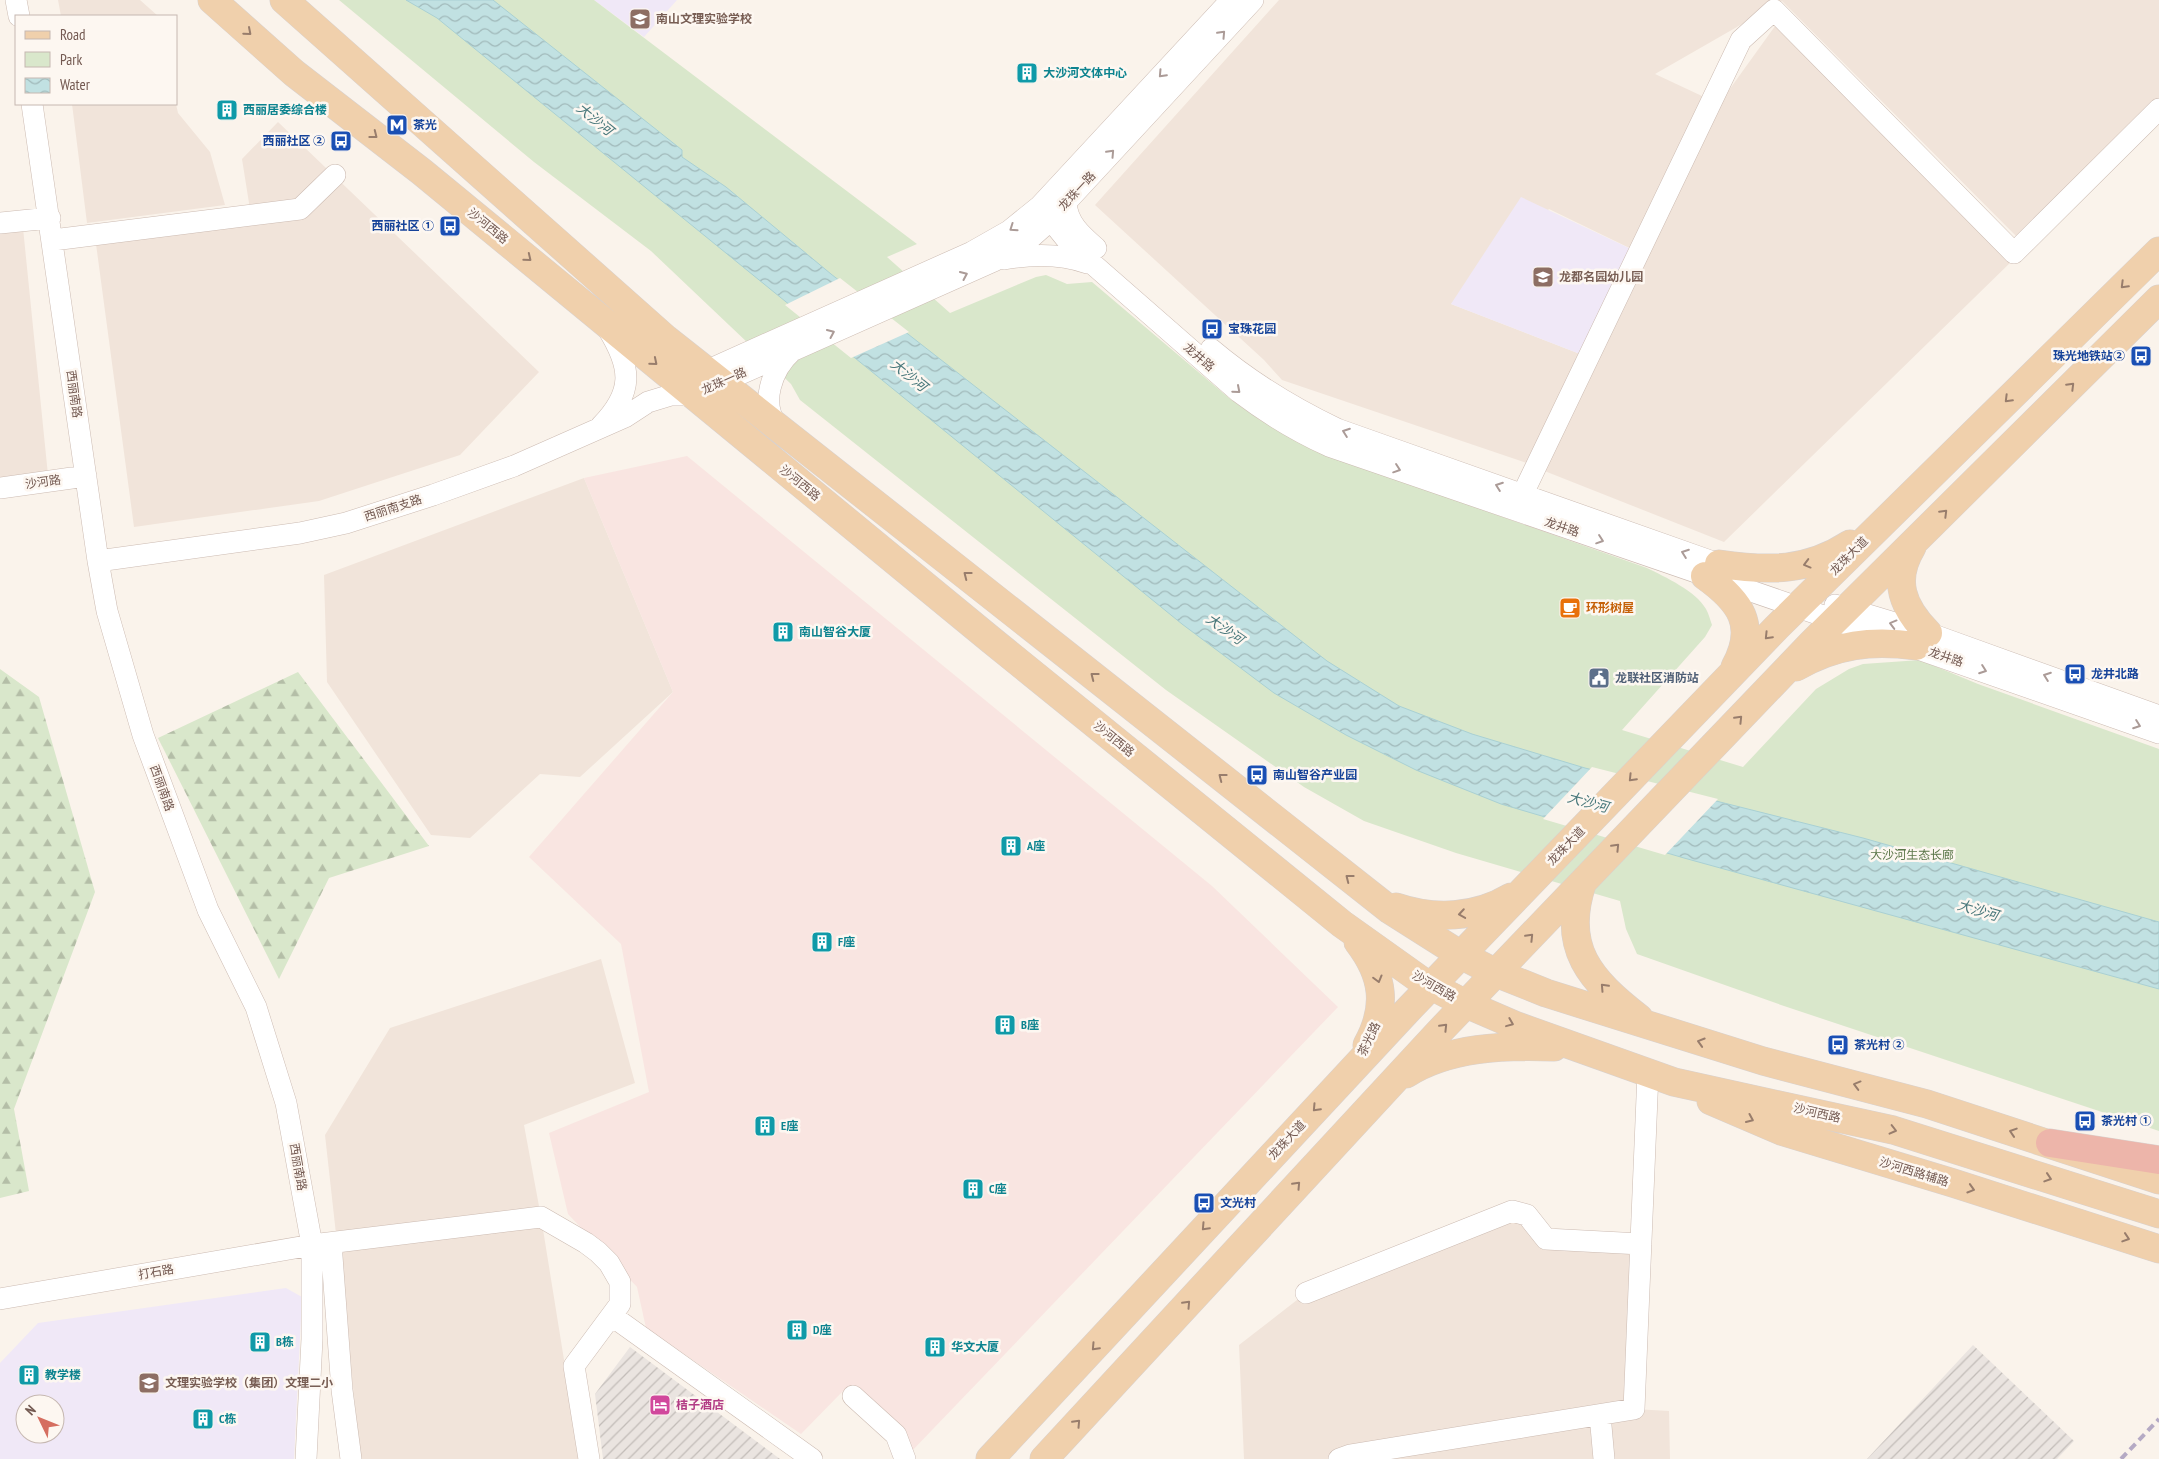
<svg xmlns="http://www.w3.org/2000/svg" width="2159" height="1459" font-family="'PT Sans Narrow','Noto Sans SC',sans-serif">
  <style>
    .residential { fill: #f1e4da }
    .commercial { fill: #f9e5e1 }
    .industrial { fill: url(#industrial-furrows) }
    .education { fill: #f0e8f7; fill-rule: evenodd }
    .forest { fill: url(#forest-firs) }
    .park { fill: #d9e7cb }
    .water { fill: url(#water-waves); stroke: #a9d0d3 }
    .pier { fill: #faf3eb }
    .lines { fill: none; stroke-linecap: round; stroke-linejoin: round }
    .minor-casing { stroke: #ccbbb2; stroke-width: 22 }
    .major-casing { stroke: #d8d1ce; stroke-width: 29 }
    .highway-casing { stroke: #d8d1ce; stroke-width: 29 }
    .minor { stroke: #fff; stroke-width: 21 }
    .major { stroke: #f0d0ac; stroke-width: 28 }
    .highway { stroke: #edb5aa; stroke-width: 28 }
    .rail { stroke: #b5aac4; stroke-width: 4; stroke-dasharray: 8 5; stroke-linecap: butt }
    .oneway { stroke: #987d6c }
    .oneway2 { stroke: #ab9b97 }
    .labels { text-anchor: middle; stroke-width: 5; stroke-linejoin: round; paint-order: stroke }
    .education-label { font-size: 12px; font-weight: bold; fill: #785e54; stroke: #fdf7f1; text-anchor: start }
    .culture-label { font-size: 12px; font-weight: bold; fill: #0d838f; stroke: #fdf7f1; text-anchor: start }
    .transit-label { font-size: 12px; font-weight: bold; fill: #164399; stroke: #fdf7f1; text-anchor: start }
    .street-label { font-size: 12px; fill: #735951; stroke: #fdf7f1 }
    .food-label { font-size: 12px; font-weight: bold; fill: #c56008; stroke: #fdf7f1; text-anchor: start }
    .service-label { font-size: 12px; font-weight: bold; fill: #4e5e75; stroke: #fdf7f1; text-anchor: start }
    .park-label { font-size: 12px; fill: #5c774a; stroke: #fdf7f1 }
    .hotel-label { font-size: 12px; font-weight: bold; fill: #b23c85; stroke: #fdf7f1; text-anchor: start }
    .water-label { font-size: 14px; font-style: italic; fill: #4a797c; stroke: #fdf7f1 }
  </style>
  <defs>
    <pattern id="industrial-furrows" width="10" height="10" patternUnits="userSpaceOnUse" patternTransform="scale(1.25)"><rect width="10" height="10" fill="#eae4e0"/><path d="M-1 1l2-2M0 10L10 0M9 11l2-2" fill="none" stroke="#c2bcb8"/></pattern>
    <pattern id="forest-firs" width="22" height="20" patternUnits="userSpaceOnUse" patternTransform="scale(1.25)"><rect width="22" height="20" fill="#d9e7cb"/><path d="M5 1l3.5 6h-7zM16 11l3.5 6h-7z" fill="#b4bea7"/></pattern>
    <pattern id="water-waves" width="16" height="10" patternUnits="userSpaceOnUse" patternTransform="scale(1.25)"><rect width="16" height="10" fill="#c1e1e2"/><path d="M0 5q4-4 8 0t8 0" fill="none" stroke="#a1b9ba"/></pattern>
  </defs>
  <rect width="100%" height="100%" fill="#faf3eb"/>
  <!-- residential -->
  <path class="residential" d="M 58,0 L 140,0 L 158,16 L 61,16 Z
    M 1279,0 L 2159,0 L 2159,116 L 2027,247 L 1782,1 L 1655,74 L 1719,104 L 1778,22 L 2013,260 L 1724,542 L 1542,470 L 1646,256 L 1549,209 L 1451,304 L 1580,354 L 1527,463 L 1282,380 L 1264,360 L 1095,205 Z
    M 72,104 L 176,104 L 178,113 L 210,152 L 225,205 L 87,223 Z
    M 278,122 L 539,372 L 460,455 L 319,501 L 134,527 L 96,244 L 252,222 L 242,159 Z
    M 23,228 L 48,475 L 0,480 L 0,230 Z
    M 584,478 L 673,692 L 580,777 L 540,774 L 470,838 L 431,835 L 327,682 L 324,575 Z
    M 601,959 L 635,1083 L 524,1125 L 541,1217 L 580,1459 L 361,1459 L 325,1135 L 390,1028 Z
    M 1512,1211 L 1546,1239 L 1641,1244 L 1634,1409 L 1669,1411 L 1670,1459 L 1244,1459 L 1239,1345 L 1306,1293 Z"/>
  <!-- commercial -->
  <path class="commercial" d="M 687,456 L 1212,886 L 1338,1007 L 909,1454 L 843,1391 L 801,1434 L 646,1328 L 637,1287 L 568,1214 L 549,1133 L 649,1092 L 621,944 L 529,857 L 673,692 L 584,478 Z"/>
  <!-- industrial -->
  <path class="industrial" d="M 1973,1345 L 2074,1441 L 2057,1459 L 1867,1459 Z
    M 630,1347 L 780,1459 L 603,1459 L 595,1394 Z"/>
  <!-- education -->
  <path class="education" d="M 594,0 L 677,0 L 644,37 Z
    M 1521,197 L 1631,249 L 1580,354 L 1451,304 Z
    M 286,1288 L 302,1297 L 294,1459 L 0,1459 L 0,1363 L 38,1323 ZM 25,1404 L 55,1404 L 55,1434 L 25,1434 Z"/>
  <!-- forest -->
  <path class="forest" d="M 0,669 L 39,697 L 95,892 L 14,1109 L 29,1191 L 0,1198 Z
    M 298,672 L 429,846 L 329,878 L 279,979 L 158,738 Z"/>
  <!-- park -->
  <path class="park" d="M 339,0 L 594,0 L 917,244 L 887,257 L 950,313 L 1036,277 L 1046,275 L 1067,284 L 1092,282 L 1229,398 L 1260,420 L 1330,456 L 1647,568 C 1665,577 1696,591 1706,609 C 1709,614 1710,620 1712,625 L 1705,637 L 1622,730 L 1743,767 L 1816,689 L 1849,669 L 1863,664 L 1920,660 L 1978,684 L 2159,749 L 2159,1131 L 1784,1006 L 1637,954 L 1626,929 L 1620,901 L 1456,853 L 1364,821 L 1304,787 L 1166,690 L 800,400 L 791,384 L 651,251 L 534,162 Z"/>
  <!-- water -->
  <path class="water" d="M 406,0 L 493,0 L 682,150 L 682,157 L 726,187 L 831,274 L 1327,661 L 1399,706 L 1472,734 L 1585,768 L 1863,838 L 2159,922 L 2159,989 L 1684,858 L 1501,804 L 1416,770 L 1346,735 L 1274,693 L 1182,624 L 437,18 Z"/>
  <!-- pier -->
  <path class="pier" d="M 840,278 L 909,332 L 851,358 L 785,305 Z
    M 1592,767 L 1718,799 L 1665,855 L 1543,819 Z"/>
  <g class="lines">
    <!-- minor casing -->
    <g class="minor-casing">
      <path id="minor" d="M 16,0 L 19,16
        M 32,104 L 98,561 L 107,611 L 143,735 L 208,910 L 256,1007 L 286,1103 L 312,1245 L 312,1339 L 306,1459
        M 1050,196 L 1054,224 L 1071,245 L 1239,392 C 1268,414 1296,431 1329,446 C 1606,542 1883,635 2159,733
        M 1066,202 C 1067,223 1081,235 1096,248
        M 0,223 L 50,218
        M 53,240 L 300,209 L 335,175
        M 1004,259 C 1032,254 1060,253 1087,263
        M 1211,349 C 1249,381 1293,408 1337,429 L 1733,569
        M 695,376 L 972,252 L 1009,231 L 1040,206 L 1231,0
        M 601,426 C 634,392 632,368 608,329
        M 778,427 C 759,404 772,369 792,351
        M 0,488 L 86,476
        M 1516,508 L 1741,40 L 1774,10 L 2014,253 L 2159,109
        M 98,561 L 300,533 L 346,523 L 433,495 L 514,466 L 625,417 L 648,402 L 671,395 L 693,395 L 994,261 L 1025,243 L 1044,226 L 1253,0
        M 1835,605 L 1928,633 L 2159,716
        M 331,1243 L 342,1390 L 351,1459
        M 1306,1293 L 1512,1211 L 1527,1215 L 1546,1239 L 1641,1244
        M 0,1299 L 312,1245 L 541,1217 L 586,1243 L 598,1252 L 609,1263 L 620,1282 L 620,1304 L 574,1366 L 589,1459
        M 612,1316 L 812,1459
        M 853,1396 L 896,1435 L 905,1459
        M 1600,1415 L 1604,1459
        M 1339,1459 L 1350,1455 L 1634,1409 L 1648,1073"/>
    </g>
    <!-- major casing -->
    <g class="major-casing">
      <path id="major" d="M 212,0 L 294,73 L 422,172 L 990,639 L 1342,924 L 1422,981 L 1466,1004 L 1517,1026 L 1674,1082 L 1893,1130 L 2159,1214
        M 284,0 L 666,339 L 1390,910 L 1461,955 L 1496,973 L 1546,993 L 1763,1061 L 1927,1104 L 2159,1180
        M 1912,547 C 1892,580 1902,607 1928,633
        M 1719,564 C 1768,571 1807,572 1850,544
        M 1705,576 C 1740,601 1758,625 1735,667
        M 1796,667 C 1836,644 1872,640 1916,646
        M 1582,884 C 1561,948 1590,980 1639,1018
        M 1396,907 C 1434,920 1476,918 1511,897
        M 1358,942 C 1384,976 1388,1007 1367,1045
        M 1406,1074 C 1448,1047 1505,1045 1554,1047
        M 1711,1101 L 1781,1131 L 1953,1183 L 2159,1249
        M 990,1459 L 1407,1011 L 1777,627 L 2159,251
        M 1044,1459 L 1439,1032 L 1812,643 L 2159,299"/>
    </g>
    <!-- highway casing -->
    <g class="highway-casing">
      <path id="highway" d="M 2050,1143 L 2159,1160"/>
    </g>
    <!-- minor -->
    <use href="#minor" class="minor"/>
    <!-- major -->
    <use href="#major" class="major"/>
    <!-- highway -->
    <use href="#highway" class="highway"/>
    <!-- rail -->
    <path class="rail" d="M 2121,1459 L 2159,1419"/>
  </g>
  <!-- one-way arrows -->
  <defs><path id="oneway-chevron" d="M-2-3.5L2.5 0L-2 3.5" fill="none" stroke-width="1.6" stroke-linecap="round" stroke-linejoin="round" transform="scale(1.25)"/></defs>
  <g class="oneway">
    <use href="#oneway-chevron" transform="translate(248 32) rotate(41)"/>
    <use href="#oneway-chevron" transform="translate(374 135) rotate(38)"/>
    <use href="#oneway-chevron" transform="translate(528 258) rotate(39)"/>
    <use href="#oneway-chevron" transform="translate(2124 285) rotate(135)"/>
    <use href="#oneway-chevron" transform="translate(654 362) rotate(40)"/>
    <use href="#oneway-chevron" transform="translate(2071 386) rotate(-45)"/>
    <use href="#oneway-chevron" transform="translate(2008 399) rotate(135)"/>
    <use href="#oneway-chevron" transform="translate(1944 513) rotate(-45)"/>
    <use href="#oneway-chevron" transform="translate(1807 564) rotate(165)"/>
    <use href="#oneway-chevron" transform="translate(967 575) rotate(-142)"/>
    <use href="#oneway-chevron" transform="translate(1768 636) rotate(134)"/>
    <use href="#oneway-chevron" transform="translate(1094 676) rotate(-142)"/>
    <use href="#oneway-chevron" transform="translate(1739 719) rotate(-46)"/>
    <use href="#oneway-chevron" transform="translate(1222 777) rotate(-142)"/>
    <use href="#oneway-chevron" transform="translate(1632 778) rotate(134)"/>
    <use href="#oneway-chevron" transform="translate(1616 847) rotate(-46)"/>
    <use href="#oneway-chevron" transform="translate(1349 878) rotate(-142)"/>
    <use href="#oneway-chevron" transform="translate(1462 914) rotate(171)"/>
    <use href="#oneway-chevron" transform="translate(1530 937) rotate(-46)"/>
    <use href="#oneway-chevron" transform="translate(1378 979) rotate(75)"/>
    <use href="#oneway-chevron" transform="translate(1604 987) rotate(-133)"/>
    <use href="#oneway-chevron" transform="translate(1510 1023) rotate(22)"/>
    <use href="#oneway-chevron" transform="translate(1444 1027) rotate(-46)"/>
    <use href="#oneway-chevron" transform="translate(1701 1042) rotate(-163)"/>
    <use href="#oneway-chevron" transform="translate(1857 1085) rotate(-165)"/>
    <use href="#oneway-chevron" transform="translate(1316 1108) rotate(133)"/>
    <use href="#oneway-chevron" transform="translate(1750 1119) rotate(24)"/>
    <use href="#oneway-chevron" transform="translate(1893 1130) rotate(14)"/>
    <use href="#oneway-chevron" transform="translate(2013 1132) rotate(-162)"/>
    <use href="#oneway-chevron" transform="translate(2048 1178) rotate(18)"/>
    <use href="#oneway-chevron" transform="translate(1297 1185) rotate(-47)"/>
    <use href="#oneway-chevron" transform="translate(1971 1189) rotate(17)"/>
    <use href="#oneway-chevron" transform="translate(1205 1227) rotate(133)"/>
    <use href="#oneway-chevron" transform="translate(2126 1238) rotate(18)"/>
    <use href="#oneway-chevron" transform="translate(1187 1304) rotate(-47)"/>
    <use href="#oneway-chevron" transform="translate(1095 1347) rotate(133)"/>
    <use href="#oneway-chevron" transform="translate(1077 1423) rotate(-47)"/>
  </g>
  <g class="oneway2">
    <use href="#oneway-chevron" transform="translate(1222 34) rotate(-47)"/>
    <use href="#oneway-chevron" transform="translate(1162 74) rotate(133)"/>
    <use href="#oneway-chevron" transform="translate(1111 153) rotate(-47)"/>
    <use href="#oneway-chevron" transform="translate(1013 228) rotate(145)"/>
    <use href="#oneway-chevron" transform="translate(964 275) rotate(-24)"/>
    <use href="#oneway-chevron" transform="translate(831 333) rotate(-24)"/>
    <use href="#oneway-chevron" transform="translate(1237 390) rotate(41)"/>
    <use href="#oneway-chevron" transform="translate(1346 432) rotate(-160)"/>
    <use href="#oneway-chevron" transform="translate(1397 469) rotate(19)"/>
    <use href="#oneway-chevron" transform="translate(1499 486) rotate(-160)"/>
    <use href="#oneway-chevron" transform="translate(1600 540) rotate(19)"/>
    <use href="#oneway-chevron" transform="translate(1685 553) rotate(-160)"/>
    <use href="#oneway-chevron" transform="translate(1893 624) rotate(-165)"/>
    <use href="#oneway-chevron" transform="translate(1983 670) rotate(20)"/>
    <use href="#oneway-chevron" transform="translate(2047 676) rotate(-160)"/>
    <use href="#oneway-chevron" transform="translate(2137 725) rotate(20)"/>
  </g>
  <!-- icons -->
  <defs>
    <g id="school-square" transform="scale(1.125)"><rect x="-9" y="-9" width="18" height="18" rx="4" fill="#8d6e63" stroke="#fdf7f1"/><path d="M0-5L7-2L0 1L-7-2ZM-4 1L0 2.5L4 1V4Q0 6-4 4Z" fill="#fff"/></g>
    <g id="building-square" transform="scale(1.125)"><rect x="-9" y="-9" width="18" height="18" rx="4" fill="#0f9aa8" stroke="#fdf7f1"/><path d="M-4-6H4V6H1V3H-1V6H-4ZM-2.5-4.3h1.7v1.8h-1.7ZM.8-4.3h1.7v1.8H.8ZM-2.5-1h1.7V.8h-1.7ZM.8-1h1.7V.8H.8Z" fill="#fff"/></g>
    <g id="metro-square" transform="scale(1.125)"><rect x="-9" y="-9" width="18" height="18" rx="4" fill="#1a4fb4" stroke="#fdf7f1"/><path d="M-5.5 5V-5H-3L0 0L3-5H5.5V5H3V-.5L0 4L-3-.5V5Z" fill="#fff"/></g>
    <g id="bus-square" transform="scale(1.125)"><rect x="-9" y="-9" width="18" height="18" rx="4" fill="#1a4fb4" stroke="#fdf7f1"/><path d="M-5-6H5V4H4V6H2V4H-2V6H-4V4H-5ZM-3.5-4V0h7V-4ZM-3.5 1.2v1.5H-2V1.2ZM2 1.2v1.5H3.5V1.2Z" fill="#fff"/></g>
    <g id="cafe-square" transform="scale(1.125)"><rect x="-9" y="-9" width="18" height="18" rx="4" fill="#e8710a" stroke="#fdf7f1"/><path d="M-5.5-4.5H6V0H3Q3 3.5 0 3.5H-2.5Q-5.5 3.5-5.5 0ZM3-3.2v2h1.7v-2ZM-6 4.5H4V6H-6Z" fill="#fff"/></g>
    <g id="civic-square" transform="scale(1.125)"><rect x="-9" y="-9" width="18" height="18" rx="4" fill="#5c6f8a" stroke="#fdf7f1"/><path d="M-.6-6.5H3V-4.5H.6V-3L4-1V1h2V6H-6V1h2V-1L-.6-3ZM-1.2 2.5V6h2.4V2.5Z" fill="#fff"/></g>
    <g id="hotel-square" transform="scale(1.125)"><rect x="-9" y="-9" width="18" height="18" rx="4" fill="#d1479c" stroke="#fdf7f1"/><path d="M-6-4.5h1.5V1H6V5H4.5V3h-9V5H-6ZM-4 0a1.8 1.8 0 1 1 3.6 0ZM.5 0V-2.5h3Q6-2.5 6 0Z" fill="#fff"/></g>
  </defs>
  <g fill-rule="evenodd">
    <use href="#school-square" x="640" y="19"/>
    <use href="#building-square" x="1027" y="73"/>
    <use href="#building-square" x="227" y="110"/>
    <use href="#metro-square" x="397" y="125"/>
    <use href="#bus-square" x="341" y="141"/>
    <use href="#bus-square" x="450" y="226"/>
    <use href="#school-square" x="1543" y="277"/>
    <use href="#bus-square" x="1212" y="329"/>
    <use href="#bus-square" x="2141" y="356"/>
    <use href="#cafe-square" x="1570" y="608"/>
    <use href="#building-square" x="783" y="632"/>
    <use href="#bus-square" x="2075" y="674"/>
    <use href="#civic-square" x="1599" y="678"/>
    <use href="#bus-square" x="1257" y="775"/>
    <use href="#building-square" x="1011" y="846"/>
    <use href="#building-square" x="822" y="942"/>
    <use href="#building-square" x="1005" y="1025"/>
    <use href="#bus-square" x="1838" y="1045"/>
    <use href="#bus-square" x="2085" y="1121"/>
    <use href="#building-square" x="765" y="1126"/>
    <use href="#building-square" x="973" y="1189"/>
    <use href="#bus-square" x="1204" y="1203"/>
    <use href="#building-square" x="797" y="1330"/>
    <use href="#building-square" x="260" y="1342"/>
    <use href="#building-square" x="935" y="1347"/>
    <use href="#building-square" x="29" y="1375"/>
    <use href="#school-square" x="149" y="1383"/>
    <use href="#hotel-square" x="660" y="1405"/>
    <use href="#building-square" x="203" y="1419"/>
  </g>
  <g class="labels">
    <!-- education labels -->
    <g class="education-label">
      <text x="656" y="23">南山文理实验学校</text>
      <text x="1559" y="281">龙都名园幼儿园</text>
      <text x="165" y="1387">文理实验学校（集团）文理二小</text>
    </g>
    <!-- culture labels -->
    <g class="culture-label">
      <text x="1043" y="77">大沙河文体中心</text>
      <text x="243" y="114">西丽居委综合楼</text>
      <text x="799" y="636">南山智谷大厦</text>
      <text x="1027" y="850">A座</text>
      <text x="838" y="946">F座</text>
      <text x="1021" y="1029">B座</text>
      <text x="781" y="1130">E座</text>
      <text x="989" y="1193">C座</text>
      <text x="813" y="1334">D座</text>
      <text x="276" y="1346">B栋</text>
      <text x="951" y="1351">华文大厦</text>
      <text x="45" y="1379">教学楼</text>
      <text x="219" y="1423">C栋</text>
    </g>
    <!-- transit labels -->
    <g class="transit-label">
      <text x="413" y="129">茶光</text>
      <text x="325" y="145" text-anchor="end">西丽社区 ②</text>
      <text x="434" y="230" text-anchor="end">西丽社区 ①</text>
      <text x="1228" y="333">宝珠花园</text>
      <text x="2125" y="360" text-anchor="end">珠光地铁站②</text>
      <text x="2091" y="678">龙井北路</text>
      <text x="1273" y="779">南山智谷产业园</text>
      <text x="1854" y="1049">茶光村 ②</text>
      <text x="2101" y="1125">茶光村 ①</text>
      <text x="1220" y="1207">文光村</text>
    </g>
    <!-- street labels -->
    <g class="street-label">
      <text transform="translate(1077 191) rotate(-47)" y="4">龙珠一路</text>
      <text transform="translate(488 226) rotate(39)" y="4">沙河西路</text>
      <text transform="translate(1199 357) rotate(41)" y="4">龙井路</text>
      <text transform="translate(724 381) rotate(-24)" y="4">龙珠一路</text>
      <text transform="translate(74 394) rotate(82)" y="4">西丽南路</text>
      <text transform="translate(43 482) rotate(-8)" y="4">沙河路</text>
      <text transform="translate(800 483) rotate(39)" y="4">沙河西路</text>
      <text transform="translate(393 508) rotate(-18)" y="4">西丽南支路</text>
      <text transform="translate(1562 527) rotate(19)" y="4">龙井路</text>
      <text transform="translate(1849 556) rotate(-45)" y="4">龙珠大道</text>
      <text transform="translate(1946 657) rotate(19)" y="4">龙井路</text>
      <text transform="translate(1114 739) rotate(39)" y="4">沙河西路</text>
      <text transform="translate(162 788) rotate(70)" y="4">西丽南路</text>
      <text transform="translate(1566 846) rotate(-46)" y="4">龙珠大道</text>
      <text transform="translate(1434 986) rotate(30)" y="4">沙河西路</text>
      <text transform="translate(1369 1039) rotate(-65)" y="4">茶光路</text>
      <text transform="translate(1817 1113) rotate(13)" y="4">沙河西路</text>
      <text transform="translate(1287 1140) rotate(-47)" y="4">龙珠大道</text>
      <text transform="translate(298 1167) rotate(80)" y="4">西丽南路</text>
      <text transform="translate(1914 1172) rotate(17)" y="4">沙河西路辅路</text>
      <text transform="translate(156 1272) rotate(-10)" y="4">打石路</text>
    </g>
    <!-- food labels -->
    <g class="food-label">
      <text x="1586" y="612">环形树屋</text>
    </g>
    <!-- service labels -->
    <g class="service-label">
      <text x="1615" y="682">龙联社区消防站</text>
    </g>
    <!-- park labels -->
    <g class="park-label">
      <text x="1912" y="859">大沙河生态长廊</text>
    </g>
    <!-- hotel labels -->
    <g class="hotel-label">
      <text x="676" y="1409">桔子酒店</text>
    </g>
    <!-- water labels -->
    <g class="water-label">
      <text transform="translate(595 119) rotate(39)" y="5">大沙河</text>
      <text transform="translate(909 375) rotate(39)" y="5">大沙河</text>
      <text transform="translate(1225 629) rotate(35)" y="5">大沙河</text>
      <text transform="translate(1588 802) rotate(15)" y="5">大沙河</text>
      <text transform="translate(1978 910) rotate(16)" y="5">大沙河</text>
    </g>
  </g>
  <!-- legend -->
  <rect x="15" y="15" width="162" height="90" fill="#fdf7f1" stroke="#c6b8b1"/>
  <rect x="25" y="31" width="25" height="8" fill="#f0d0ac" stroke="#c6b8b1"/>
  <text x="60" y="40" font-size="15" fill="#735951">Road</text>
  <rect x="25" y="52" width="25" height="15" fill="#d9e7cb" stroke="#c6b8b1"/>
  <text x="60" y="65" font-size="15" fill="#735951">Park</text>
  <rect x="25" y="78" width="25" height="15" fill="url(#water-waves)" stroke="#c6b8b1"/>
  <text x="60" y="90" font-size="15" fill="#735951">Water</text>
  <!-- north arrow -->
  <g transform="translate(40 1419) rotate(313)"><circle r="24" fill="#fdf7f1" stroke="#c6b8b1"/>
  <path d="M0-4L9 19L0 12L-9 19Z" fill="#d56e60"/>
  <text y="-8" font-size="14" font-weight="bold" text-anchor="middle" fill="#735951">N</text>
  </g>
</svg>
